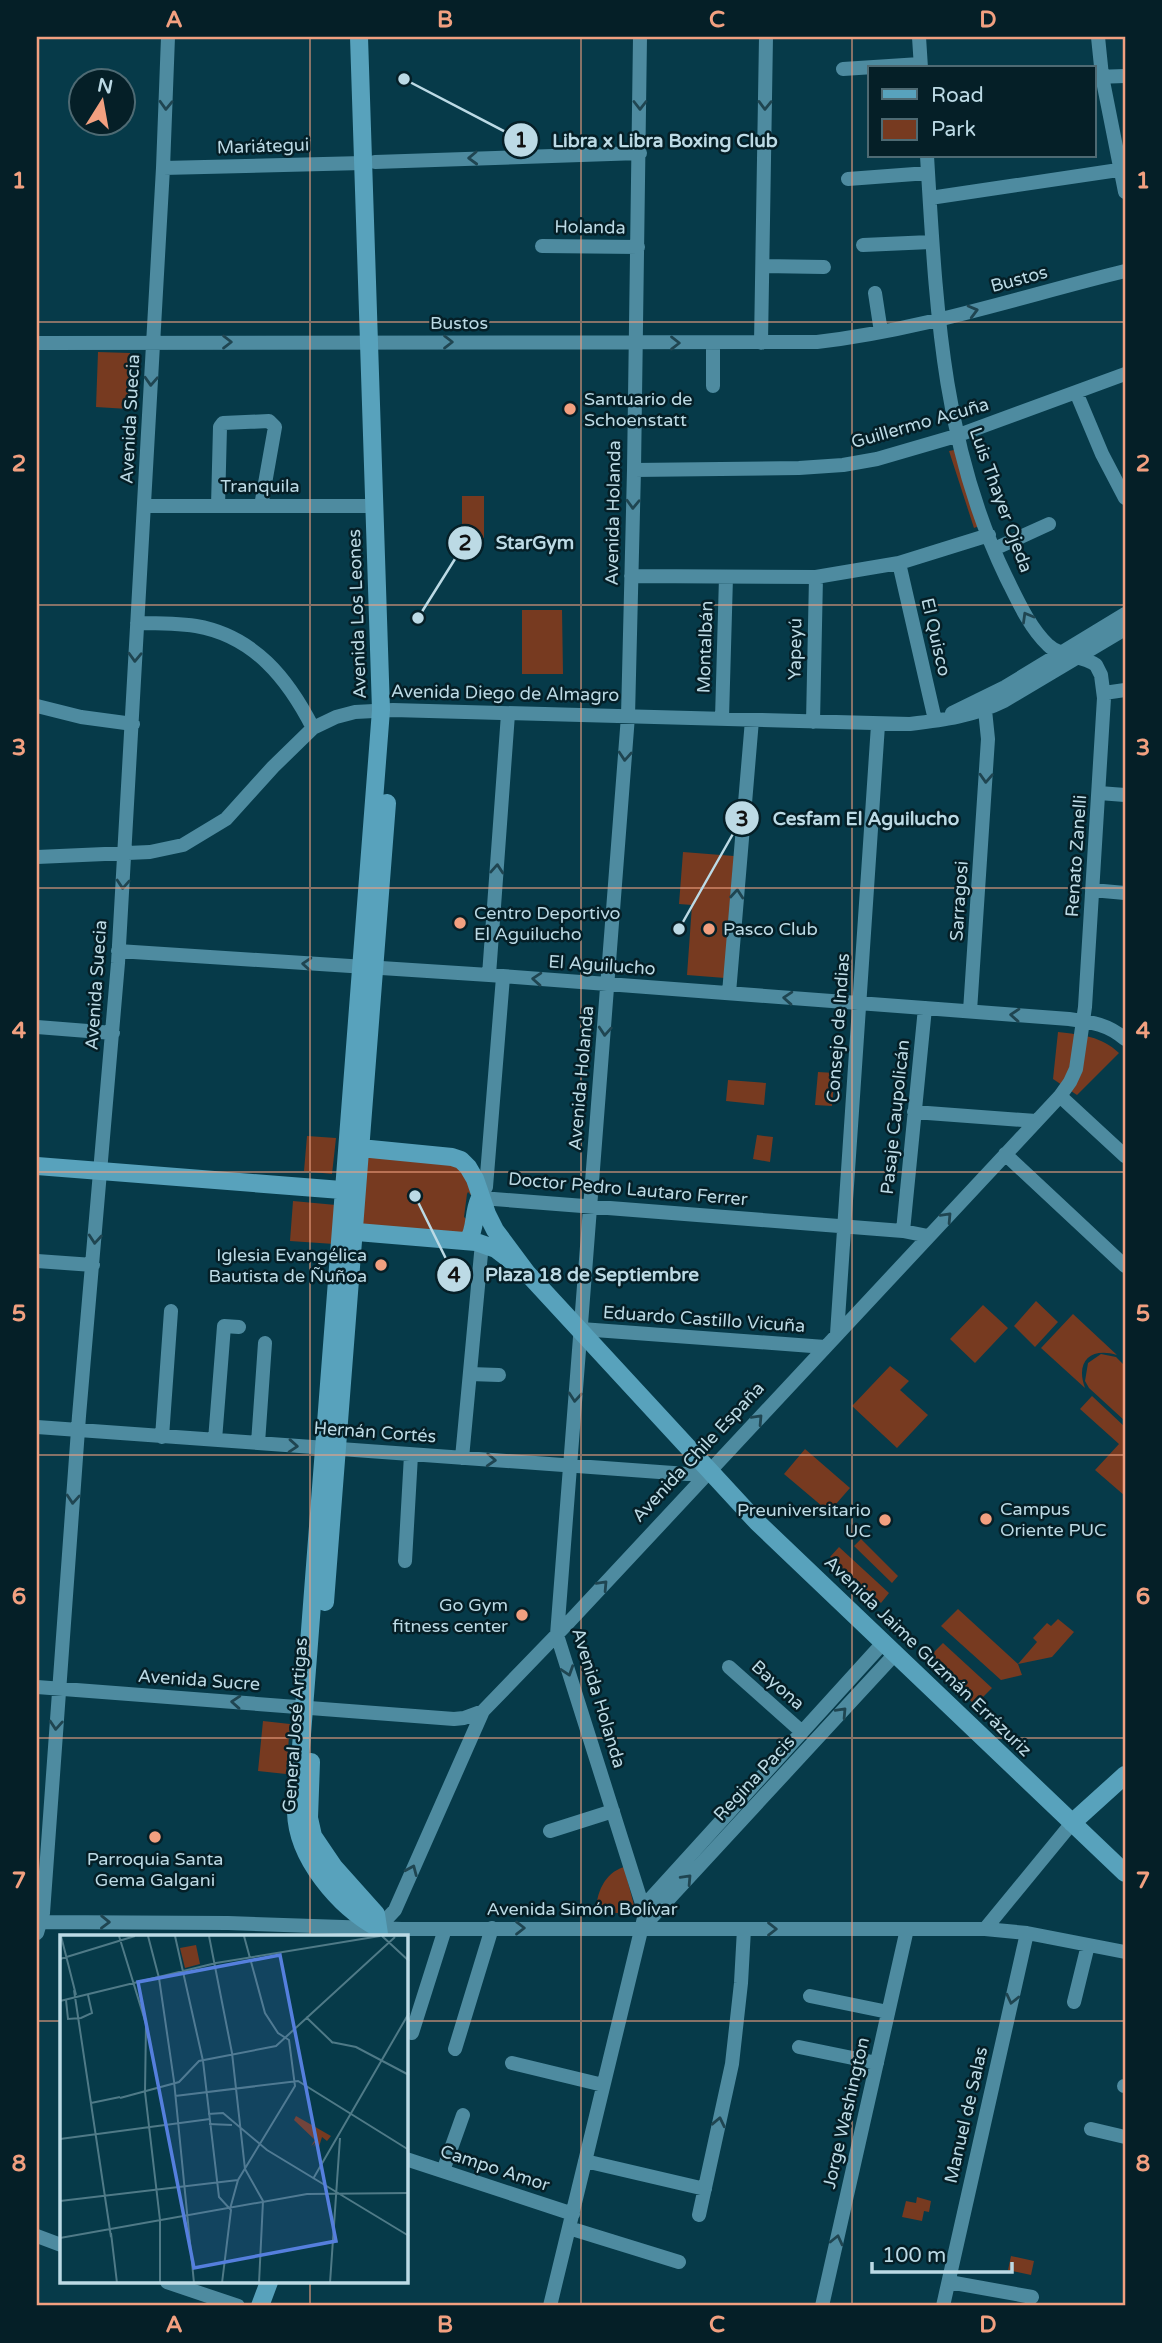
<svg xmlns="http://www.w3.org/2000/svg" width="1162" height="2343" font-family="'Varela Round',sans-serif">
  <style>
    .green { fill: #773a20 }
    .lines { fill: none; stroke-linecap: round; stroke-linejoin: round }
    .minor { stroke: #4e8ba0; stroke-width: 14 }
    .major { stroke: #58a2bc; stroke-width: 18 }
    .oneway { stroke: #1f4551 }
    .grid { fill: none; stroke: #f2a080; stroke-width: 2; stroke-opacity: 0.55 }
    .poi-dot { fill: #f2a080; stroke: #051f27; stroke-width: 2.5 }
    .labels { text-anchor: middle; stroke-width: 5; stroke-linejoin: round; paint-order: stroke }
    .street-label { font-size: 18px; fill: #bcdae5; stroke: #051f27 }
    .poi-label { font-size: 18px; fill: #bcdae5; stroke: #051f27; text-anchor: start }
    .inset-road { fill: none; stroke: #4f7a87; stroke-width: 2 }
    .view { fill: #557fdd; fill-opacity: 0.15; stroke: #557fdd; stroke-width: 3.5 }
    .inset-edge { fill: none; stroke: #bcdae5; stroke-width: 3.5 }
    .leader { fill: none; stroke: #bcdae5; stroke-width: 2.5 }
    .callout-dot { fill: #bcdae5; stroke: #051f27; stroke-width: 2.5 }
    .mark-label { font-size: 21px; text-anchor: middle; font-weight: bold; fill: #111 }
    .callout-label { font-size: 19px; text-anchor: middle; font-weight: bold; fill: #bcdae5; stroke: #051f27; stroke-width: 5; stroke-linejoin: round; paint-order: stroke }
    .neatline { fill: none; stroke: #f2a080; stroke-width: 2.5 }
    .grid-label { font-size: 23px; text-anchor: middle; font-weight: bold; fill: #f2a080 }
  </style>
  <rect width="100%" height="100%" fill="#063a49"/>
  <!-- green -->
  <path class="green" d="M 98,352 L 130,353 L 128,409 L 96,407 Z
    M 954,450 L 979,526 L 974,528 L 949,451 Z
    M 462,496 L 484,496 L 484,538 L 462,538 Z
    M 522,610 L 562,610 L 563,674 L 522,674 Z
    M 683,852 L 734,856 L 725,978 L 687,975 L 692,905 L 679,904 Z
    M 1058,1032 C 1082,1035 1101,1036 1119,1053 L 1077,1095 L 1053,1079 Z
    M 818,1072 L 835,1073 L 832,1106 L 815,1105 Z
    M 728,1080 L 766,1083 L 764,1105 L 726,1101 Z
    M 757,1135 L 773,1137 L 770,1162 L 753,1159 Z
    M 307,1136 L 336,1138 L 332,1174 L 304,1171 Z
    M 368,1156 L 459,1164 L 474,1198 L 468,1192 L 467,1194 L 464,1217 L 470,1222 L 467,1234 L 360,1224 Z
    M 293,1201 L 336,1205 L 334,1244 L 290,1241 Z
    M 1036,1301 L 1058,1322 L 1035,1347 L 1014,1326 Z
    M 983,1305 L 1008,1328 L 975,1363 L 950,1339 Z
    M 1073,1314 L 1117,1355 C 1091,1347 1075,1361 1085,1388 L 1041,1348 Z
    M 1101,1354 L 1116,1357 L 1125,1366 L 1125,1421 L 1089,1388 L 1085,1381 L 1088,1363 Z
    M 890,1366 L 909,1381 L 900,1390 L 928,1415 L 897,1448 L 852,1406 Z
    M 1092,1396 L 1125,1427 L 1125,1496 L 1095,1470 L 1119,1444 L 1080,1409 Z
    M 805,1449 L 850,1488 L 829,1512 L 784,1474 Z
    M 861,1539 L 898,1576 L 892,1583 L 854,1546 Z
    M 839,1547 L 889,1593 L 881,1603 L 830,1557 Z
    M 958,1609 L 1018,1664 L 1022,1675 L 1001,1680 L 941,1626 Z
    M 1058,1619 L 1074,1632 L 1052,1657 L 1018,1664 L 1037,1642 L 1033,1638 L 1047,1623 L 1051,1626 Z
    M 943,1643 L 992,1688 L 975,1705 L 927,1659 Z
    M 263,1721 L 290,1724 L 286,1774 L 258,1771 Z
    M 624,1867 L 636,1913 L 596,1913 C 596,1894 604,1873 624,1867 Z
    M 917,2197 L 931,2201 L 929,2212 L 924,2211 L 922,2221 L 902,2217 L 906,2201 L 916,2203 Z
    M 1011,2256 L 1034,2261 L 1031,2275 L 1008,2270 Z"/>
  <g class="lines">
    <!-- minor -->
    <path class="minor" d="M 919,37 L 921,68
      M 1098,37 L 1102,76 L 1125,192
      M 843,69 L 920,64
      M 1095,77 L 1125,76
      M 375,162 L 640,153
      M 163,168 L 363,163
      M 848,179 L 928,173
      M 930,198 L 1125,169
      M 863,245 L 931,242
      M 542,246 L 638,247
      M 763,266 L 824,267
      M 875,293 L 881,332
      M 37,343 L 817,342 C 922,330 1023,296 1125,271
      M 713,343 L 713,386
      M 761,343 L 766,37
      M 1076,392 L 1102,454 L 1125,498
      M 634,470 L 799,468 L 843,465 L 877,459 L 956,436 L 1125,374
      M 144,506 L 375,506
      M 218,506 L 220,427 L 223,423 L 269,421 L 275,427 L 261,506
      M 994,549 L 1049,524
      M 899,563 L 935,720
      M 631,576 L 816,577 L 899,563 L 989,535
      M 137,623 C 156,623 177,623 196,626 C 254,636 288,679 313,728
      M 1104,693 L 1125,690
      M 37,706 L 81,717 L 133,724
      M 952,713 L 1005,687 L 1125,614
      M 722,718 L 726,577
      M 813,722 L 816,577
      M 1099,793 L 1125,795
      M 37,857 L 150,852 L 183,845 L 226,819 L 273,767 L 313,728 L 336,717 L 355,712 L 393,710 L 910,724 C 943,720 974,716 1004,701 L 1125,629
      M 1092,890 L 1125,893
      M 118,951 L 489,975 L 1069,1019 C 1091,1022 1108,1024 1125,1039
      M 489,975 L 508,714
      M 729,993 L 752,720
      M 970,1011 L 988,739 L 985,710
      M 37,1027 L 113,1033
      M 1060,1096 L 1125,1156
      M 914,1112 L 1036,1121
      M 1005,1154 L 1125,1266
      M 481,1198 L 903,1231 L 928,1236
      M 479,1200 L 486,1187 L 503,977
      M 903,1231 L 925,1008
      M 37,1261 L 93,1265
      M 581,1329 L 825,1347
      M 837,1334 L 878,725
      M 470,1374 L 499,1375
      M 37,1427 L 687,1474 L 710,1471
      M 162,1437 L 171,1311
      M 215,1440 L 224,1326 L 239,1327
      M 258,1443 L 265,1343
      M 462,1458 L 482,1243
      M 405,1561 L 411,1455
      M 729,1667 L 802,1732
      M 37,1687 L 454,1719 L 464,1718 L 483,1711
      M 550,1831 L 613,1811
      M 643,1907 L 883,1643
      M 37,1922 L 228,1923 L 402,1929 L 985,1929 L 1027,1933 L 1125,1952
      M 378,1928 L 395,1910 L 483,1711 L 569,1622 L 1060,1096 L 1070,1082 L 1076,1069 L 1085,1007 L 1104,698 L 1101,675 L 1096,665 C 1082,655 1060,657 1048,645 C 1029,627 1017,599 1006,577 C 941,443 936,301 927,156
      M 642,1928 L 895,1654
      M 985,1929 L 1072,1823
      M 37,1933 L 43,1913 L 79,1416 L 118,963 L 163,168 L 168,37
      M 810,1996 L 888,2012
      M 1074,2002 L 1088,1945
      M 412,2033 L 445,1929
      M 799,2047 L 877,2063
      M 455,2049 L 492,1928
      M 512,2063 L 603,2085
      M 1124,2086 L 1125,2086
      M 1091,2129 L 1125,2137
      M 406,2159 L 573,2214
      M 585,2161 L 705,2189
      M 443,2171 L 463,2115
      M 699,2215 L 732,2064 L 741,1983 L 744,1929
      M 569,2228 L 679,2262
      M 37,2236 L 61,2245
      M 167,2282 L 238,2306
      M 949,2282 L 1032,2297
      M 550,2306 L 644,1918 L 643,1907 L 557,1635 L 628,716 L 634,470 L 640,37
      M 822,2306 L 907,1929
      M 943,2306 L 1027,1933"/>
    <!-- major -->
    <path class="major" d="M 359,37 L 381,710 L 296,1812 C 297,1858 339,1907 378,1928
      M 350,1147 L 452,1157 L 461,1160 L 468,1167 L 475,1179 L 487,1214 L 495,1230 L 527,1273 L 757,1522 L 1125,1873
      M 37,1166 L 354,1191
      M 345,1231 L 476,1242 L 496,1249 L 513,1262
      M 468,1241 C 476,1229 473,1213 479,1200
      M 325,1602 L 387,803
      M 311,1762 L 309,1818 L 313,1836 L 334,1867 L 376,1914 L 379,1934
      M 1072,1823 L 1125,1775
      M 260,2306 L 269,2282"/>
  </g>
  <!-- one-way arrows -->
  <defs><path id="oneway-chevron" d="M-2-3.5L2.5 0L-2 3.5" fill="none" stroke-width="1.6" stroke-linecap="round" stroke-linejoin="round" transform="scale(1.75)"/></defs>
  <g class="oneway">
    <use href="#oneway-chevron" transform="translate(166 105) rotate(92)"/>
    <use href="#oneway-chevron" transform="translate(640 105) rotate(90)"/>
    <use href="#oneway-chevron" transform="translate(765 105) rotate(91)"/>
    <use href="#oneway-chevron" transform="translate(473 158) rotate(178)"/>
    <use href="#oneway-chevron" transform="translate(973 311) rotate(-15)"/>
    <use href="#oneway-chevron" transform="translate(227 342)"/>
    <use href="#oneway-chevron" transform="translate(448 342)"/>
    <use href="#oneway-chevron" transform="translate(675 343)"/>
    <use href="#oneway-chevron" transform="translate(151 381) rotate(93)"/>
    <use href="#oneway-chevron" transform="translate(633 504) rotate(92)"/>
    <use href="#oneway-chevron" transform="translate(1027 617) rotate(-120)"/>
    <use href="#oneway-chevron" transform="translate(135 657) rotate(92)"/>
    <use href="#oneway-chevron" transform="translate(625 756) rotate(94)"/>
    <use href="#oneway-chevron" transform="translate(986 778) rotate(93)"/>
    <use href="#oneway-chevron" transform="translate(497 869) rotate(-86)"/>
    <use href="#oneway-chevron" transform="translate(123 884) rotate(94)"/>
    <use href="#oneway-chevron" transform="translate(737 894) rotate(-85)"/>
    <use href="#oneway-chevron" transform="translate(307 964) rotate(-176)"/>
    <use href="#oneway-chevron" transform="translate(537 979) rotate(-176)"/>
    <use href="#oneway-chevron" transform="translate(788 998) rotate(-176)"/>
    <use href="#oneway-chevron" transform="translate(1015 1015) rotate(-176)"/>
    <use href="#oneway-chevron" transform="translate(605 1031) rotate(94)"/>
    <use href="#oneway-chevron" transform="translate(947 1217) rotate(-47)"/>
    <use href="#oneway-chevron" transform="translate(95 1239) rotate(95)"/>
    <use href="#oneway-chevron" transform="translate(575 1397) rotate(95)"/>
    <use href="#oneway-chevron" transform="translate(758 1419) rotate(-47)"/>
    <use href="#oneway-chevron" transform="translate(293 1446) rotate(4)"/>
    <use href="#oneway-chevron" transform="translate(491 1460) rotate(3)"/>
    <use href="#oneway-chevron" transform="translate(73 1499) rotate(94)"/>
    <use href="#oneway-chevron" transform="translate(603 1585) rotate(-47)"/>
    <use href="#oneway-chevron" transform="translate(568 1671) rotate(72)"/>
    <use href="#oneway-chevron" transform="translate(236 1702) rotate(-176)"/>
    <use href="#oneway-chevron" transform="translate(842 1712) rotate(-47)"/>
    <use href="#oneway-chevron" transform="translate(56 1725) rotate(94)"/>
    <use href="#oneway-chevron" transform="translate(412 1870) rotate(-67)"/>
    <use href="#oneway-chevron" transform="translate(687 1879) rotate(-47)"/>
    <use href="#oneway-chevron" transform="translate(105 1922) rotate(1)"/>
    <use href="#oneway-chevron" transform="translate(520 1928)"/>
    <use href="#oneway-chevron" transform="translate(772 1929)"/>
    <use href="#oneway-chevron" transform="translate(1012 1999) rotate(103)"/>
    <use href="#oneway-chevron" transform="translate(719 2122) rotate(-78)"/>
    <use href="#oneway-chevron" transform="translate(837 2240) rotate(-77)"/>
  </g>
  <!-- grid -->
  <path class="grid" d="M 310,37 L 310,1937M 581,37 L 581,2306M 852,37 L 852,2306M 37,322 L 1125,322M 37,605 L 1125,605M 37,888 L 1125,888M 37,1172 L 1125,1172M 37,1455 L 1125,1455M 37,1738 L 1125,1738M 37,2021 L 61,2021M 406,2021 L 1125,2021M 310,2282 L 310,2306"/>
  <!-- markers -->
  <g class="poi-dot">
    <circle cx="570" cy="409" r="7"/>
    <circle cx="460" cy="923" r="7"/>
    <circle cx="709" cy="929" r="7"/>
    <circle cx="381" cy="1265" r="7"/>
    <circle cx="986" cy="1519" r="7"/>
    <circle cx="885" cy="1520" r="7"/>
    <circle cx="522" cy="1615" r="7"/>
    <circle cx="155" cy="1837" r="7"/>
  </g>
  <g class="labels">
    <!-- street labels -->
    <g class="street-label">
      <text transform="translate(263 146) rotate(-2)" y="6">Mariátegui</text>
      <text transform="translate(590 227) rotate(1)" y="6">Holanda</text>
      <text transform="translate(1019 279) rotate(-15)" y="6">Bustos</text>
      <text x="459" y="329">Bustos</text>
      <text transform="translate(130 419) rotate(-87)" y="6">Avenida Suecia</text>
      <text transform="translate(920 423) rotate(-16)" y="6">Guillermo Acuña</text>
      <text x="260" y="492">Tranquila</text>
      <text transform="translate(1001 500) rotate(70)" y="6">Luis Thayer Ojeda</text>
      <text transform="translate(613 513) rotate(-89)" y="6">Avenida Holanda</text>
      <text transform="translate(357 614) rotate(-92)" y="6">Avenida Los Leones</text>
      <text transform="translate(936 637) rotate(77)" y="6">El Quisco</text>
      <text transform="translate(705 647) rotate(-88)" y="6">Montalbán</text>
      <text transform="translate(795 649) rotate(-89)" y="6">Yapeyú</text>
      <text transform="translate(505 693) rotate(1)" y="6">Avenida Diego de Almagro</text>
      <text transform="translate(1076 856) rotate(-86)" y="6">Renato Zanelli</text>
      <text transform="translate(959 901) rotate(-86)" y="6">Sarragosi</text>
      <text transform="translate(602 965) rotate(4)" y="6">El Aguilucho</text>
      <text transform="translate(96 985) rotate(-86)" y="6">Avenida Suecia</text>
      <text transform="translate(838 1028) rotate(-86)" y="6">Consejo de Indias</text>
      <text transform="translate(581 1078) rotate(-85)" y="6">Avenida Holanda</text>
      <text transform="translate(895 1117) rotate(-84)" y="6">Pasaje Caupolicán</text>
      <text transform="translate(628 1189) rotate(5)" y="6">Doctor Pedro Lautaro Ferrer</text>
      <text transform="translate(704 1319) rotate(4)" y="6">Eduardo Castillo Vicuña</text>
      <text transform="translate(375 1432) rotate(4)" y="6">Hernán Cortés</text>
      <text transform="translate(698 1452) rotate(-47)" y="6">Avenida Chile España</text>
      <text transform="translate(928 1656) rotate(44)" y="6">Avenida Jaime Guzmán Errázuriz</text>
      <text transform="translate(199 1680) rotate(4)" y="6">Avenida Sucre</text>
      <text transform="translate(778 1685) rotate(42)" y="6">Bayona</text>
      <text transform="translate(599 1698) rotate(73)" y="6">Avenida Holanda</text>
      <text transform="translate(295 1725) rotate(-86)" y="6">General José Artigas</text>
      <text transform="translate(754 1778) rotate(-47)" y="6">Regina Pacis</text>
      <text x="582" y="1915">Avenida Simón Bolívar</text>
      <text transform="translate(846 2113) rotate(-77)" y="6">Jorge Washington</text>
      <text transform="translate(966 2115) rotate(-77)" y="6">Manuel de Salas</text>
      <text transform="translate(495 2168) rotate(18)" y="6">Campo Amor</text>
    </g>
    <!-- poi labels -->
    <g class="poi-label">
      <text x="584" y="405">Santuario de<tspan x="584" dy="21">Schoenstatt</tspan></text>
      <text x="474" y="919">Centro Deportivo<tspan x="474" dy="21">El Aguilucho</tspan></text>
      <text x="723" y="935">Pasco Club</text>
      <text x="367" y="1261" text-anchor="end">Iglesia Evangélica<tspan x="367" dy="21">Bautista de Ñuñoa</tspan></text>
      <text x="1000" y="1515">Campus<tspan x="1000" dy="21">Oriente PUC</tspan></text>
      <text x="871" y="1516" text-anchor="end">Preuniversitario<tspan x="871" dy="21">UC</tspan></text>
      <text x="508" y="1611" text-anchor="end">Go Gym<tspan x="508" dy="21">fitness center</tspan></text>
      <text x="155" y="1865" text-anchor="middle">Parroquia Santa<tspan x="155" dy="21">Gema Galgani</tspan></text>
    </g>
  </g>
  <!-- overview -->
  <g transform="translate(60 1935)">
    <rect width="348" height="348" fill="#063a49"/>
    <path d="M 136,10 L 140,29 L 125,33 L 120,13 ZM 236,181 L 271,201 L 267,206 L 262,202 L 259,212 L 257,208 L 253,212 L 257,206 L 251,211 L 255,205 L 234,185 Z" fill="#773a20"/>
    <path class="inset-road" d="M 1,1 L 16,60M 59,1 L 86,89 L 85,157 L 100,285 L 100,348M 88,1 L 99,43 L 114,146 L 134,348M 115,1 L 143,126 L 159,262 L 171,275 L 162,348M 149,1 L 172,118 L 185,234 L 203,266 L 199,348M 322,1 L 349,26M 0,24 L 75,1M 14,55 L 51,302M 6,65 L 8,84 L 21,83 L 32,78 L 28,60M 0,66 L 156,28 L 320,1M 246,82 L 273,108M 271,107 L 296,112 L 349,140M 115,161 L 238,146 L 349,215M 60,163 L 119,147 L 139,126 L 216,111 L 335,2M 31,168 L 60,162M 148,179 L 163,178 L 207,215 L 349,301M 149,189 L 172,190M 0,204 L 150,184M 253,244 L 349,78M 0,266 L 178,245M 170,274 L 178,245 L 235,151 L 229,105 L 218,98 L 205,78 L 184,1M 51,298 L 57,348M 0,303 L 247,259 L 349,258M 270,348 L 280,203"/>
    <path class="view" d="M 220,20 L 276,306 L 134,333 L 78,47 Z"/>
    <rect width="348" height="348" class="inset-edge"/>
  </g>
  <!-- callouts -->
  <path class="leader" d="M404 79L521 140M418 618L465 543M679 929L742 818M415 1196L454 1275"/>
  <g class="callout-dot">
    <circle cx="404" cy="79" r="7"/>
    <circle cx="418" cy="618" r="7"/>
    <circle cx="679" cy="929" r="7"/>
    <circle cx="415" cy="1196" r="7"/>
    <circle cx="521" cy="140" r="18"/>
    <circle cx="465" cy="543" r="18"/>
    <circle cx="742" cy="818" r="18"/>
    <circle cx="454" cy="1275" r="18"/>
  </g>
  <g class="mark-label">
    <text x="521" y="147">1</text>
    <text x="465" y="550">2</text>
    <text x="742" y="826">3</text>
    <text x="454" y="1282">4</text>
  </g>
  <g class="callout-label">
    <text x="665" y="147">Libra x Libra Boxing Club</text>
    <text x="535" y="549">StarGym</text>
    <text x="866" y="825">Cesfam El Aguilucho</text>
    <text x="592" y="1281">Plaza 18 de Septiembre</text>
  </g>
  <!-- border -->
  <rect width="1162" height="2343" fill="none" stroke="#051f27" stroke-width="77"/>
  <!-- legend -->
  <rect x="868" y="66" width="228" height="91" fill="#051f27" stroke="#4e6a73" stroke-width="2"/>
  <rect x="882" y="89" width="35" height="10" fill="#58a2bc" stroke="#4e6a73" stroke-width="2"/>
  <text x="931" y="102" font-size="21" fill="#bcdae5">Road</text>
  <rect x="882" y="119" width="35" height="21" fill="#773a20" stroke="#4e6a73" stroke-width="2"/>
  <text x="931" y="136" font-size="21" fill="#bcdae5">Park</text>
  <!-- north arrow -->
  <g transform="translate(102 102) rotate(11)"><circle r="33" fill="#051f27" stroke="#4e6a73" stroke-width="2"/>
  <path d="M0-5L12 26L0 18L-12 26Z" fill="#f2a080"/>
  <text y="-10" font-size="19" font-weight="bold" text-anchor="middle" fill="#bcdae5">N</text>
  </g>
  <!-- scale -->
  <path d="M872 2262v10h140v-10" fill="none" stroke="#bcdae5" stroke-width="3.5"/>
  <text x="882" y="2262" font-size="21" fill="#bcdae5" stroke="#051f27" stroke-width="5" paint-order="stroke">100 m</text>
  <rect x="38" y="38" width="1086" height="2266" class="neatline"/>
  <g class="grid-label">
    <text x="174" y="27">A</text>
    <text x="445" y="27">B</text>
    <text x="717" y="27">C</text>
    <text x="988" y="27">D</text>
    <text x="19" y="188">1</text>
    <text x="1143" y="188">1</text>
    <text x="19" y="471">2</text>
    <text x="1143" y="471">2</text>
    <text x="19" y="755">3</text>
    <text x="1143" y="755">3</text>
    <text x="19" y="1038">4</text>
    <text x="1143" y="1038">4</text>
    <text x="19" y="1321">5</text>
    <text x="1143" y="1321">5</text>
    <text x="19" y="1604">6</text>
    <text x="1143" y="1604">6</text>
    <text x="19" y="1888">7</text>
    <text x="1143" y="1888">7</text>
    <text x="19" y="2171">8</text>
    <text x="1143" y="2171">8</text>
    <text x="174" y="2332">A</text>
    <text x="445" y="2332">B</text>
    <text x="717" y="2332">C</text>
    <text x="988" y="2332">D</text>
  </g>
</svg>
